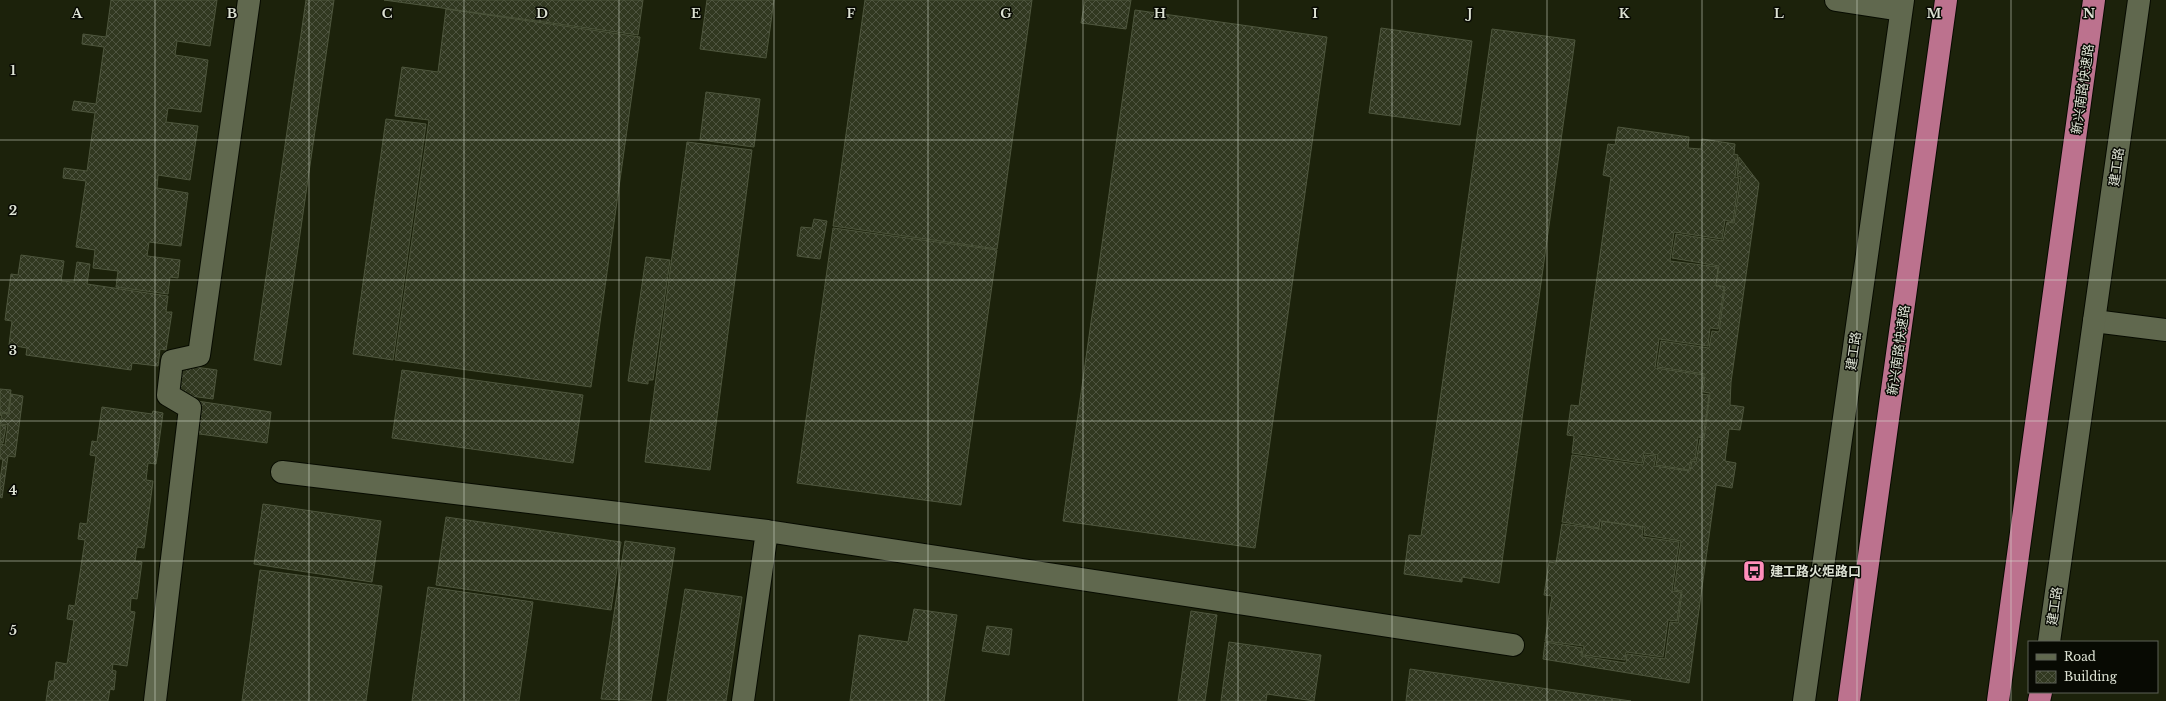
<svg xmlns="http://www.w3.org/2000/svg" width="2166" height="701" font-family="'Libre Baskerville','Noto Sans SC',serif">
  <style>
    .building { fill: url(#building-cross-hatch); stroke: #4e563d }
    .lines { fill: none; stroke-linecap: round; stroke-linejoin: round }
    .street-casing { stroke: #070b00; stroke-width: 24 }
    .secondary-casing { stroke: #070b00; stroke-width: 24 }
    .highway-casing { stroke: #070b00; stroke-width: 24 }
    .street { stroke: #60684e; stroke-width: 22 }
    .secondary { stroke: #60684e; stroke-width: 22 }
    .highway { stroke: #bc728e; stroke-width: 22 }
    .grid { fill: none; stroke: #dde2d4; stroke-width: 1; stroke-opacity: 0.55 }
    .labels { text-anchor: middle; stroke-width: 3; stroke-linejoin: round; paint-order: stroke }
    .street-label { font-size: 13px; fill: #dde2d4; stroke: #080a03 }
    .poi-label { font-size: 13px; font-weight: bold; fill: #dde2d4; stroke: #080a03; text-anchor: start }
    .grid-label { font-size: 13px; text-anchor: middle; font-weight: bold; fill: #dde2d4; stroke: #080a03; stroke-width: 3; stroke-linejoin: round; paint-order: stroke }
  </style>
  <defs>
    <pattern id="building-cross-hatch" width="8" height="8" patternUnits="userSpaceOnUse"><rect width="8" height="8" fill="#313820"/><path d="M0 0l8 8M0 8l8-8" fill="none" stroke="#4e5440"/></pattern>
  </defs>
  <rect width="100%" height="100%" fill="#1c220b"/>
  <!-- building -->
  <path class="building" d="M 111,0 L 217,0 L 210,46 L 177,41 L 175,55 L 208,60 L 201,112 L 168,108 L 166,122 L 198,126 L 190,180 L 158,175 L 157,188 L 188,193 L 181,246 L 149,242 L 147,256 L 180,260 L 178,278 L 170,277 L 168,294 L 116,287 L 118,271 L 93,268 L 95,250 L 76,247 L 86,181 L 63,178 L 64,168 L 87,171 L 95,113 L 72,110 L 74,101 L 96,104 L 104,47 L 82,44 L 83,34 L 106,37 Z
    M 306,0 L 334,0 L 281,365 L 254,360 Z
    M 384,0 L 643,0 L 638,35 Z
    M 707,0 L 774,0 L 766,58 L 700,49 Z
    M 865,0 L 1032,0 L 997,249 L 833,226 Z
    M 1085,0 L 1131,0 L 1126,29 L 1081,23 Z
    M 446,9 L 640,37 L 591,387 L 395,360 L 429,120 L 395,116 L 402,67 L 438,72 Z
    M 1135,10 L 1327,37 L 1255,548 L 1063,521 Z
    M 1381,28 L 1472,41 L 1460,125 L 1369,113 Z
    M 1492,29 L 1575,40 L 1499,583 L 1462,577 L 1462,582 L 1404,574 L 1409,535 L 1421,536 Z
    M 706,92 L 760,99 L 754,147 L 700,140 Z
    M 386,119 L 426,124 L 393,360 L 353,354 Z
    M 1618,127 L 1689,137 L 1688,148 L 1701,149 L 1702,139 L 1735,144 L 1734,154 L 1738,155 L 1735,177 L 1739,178 L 1733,222 L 1725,220 L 1722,239 L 1674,232 L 1670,261 L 1718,267 L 1716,286 L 1724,287 L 1718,329 L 1710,328 L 1708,346 L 1659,339 L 1655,368 L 1704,375 L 1701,394 L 1709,395 L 1703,438 L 1698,437 L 1695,460 L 1691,460 L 1689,470 L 1656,465 L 1658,455 L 1644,453 L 1642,463 L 1572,453 L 1574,436 L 1567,435 L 1571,405 L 1579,406 L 1611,177 L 1603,175 L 1608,144 L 1615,145 Z
    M 687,142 L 752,150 L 710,470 L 645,462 Z
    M 1739,157 L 1759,183 L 1731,382 L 1730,405 L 1744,407 L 1740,430 L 1729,429 L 1725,461 L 1736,463 L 1732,488 L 1716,485 L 1689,683 L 1543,659 L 1545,642 L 1582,648 L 1581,656 L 1626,663 L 1627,654 L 1665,659 L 1670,622 L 1678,623 L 1682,591 L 1674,590 L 1681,541 L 1644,535 L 1645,527 L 1600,521 L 1599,528 L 1562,522 L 1572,455 L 1643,465 L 1645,455 L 1656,456 L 1654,466 L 1690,471 L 1692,461 L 1696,462 L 1700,439 L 1704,439 L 1710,393 L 1703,392 L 1705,374 L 1657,367 L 1661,341 L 1709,348 L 1712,331 L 1719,332 L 1725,287 L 1716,285 L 1719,266 L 1672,258 L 1676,234 L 1723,241 L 1727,222 L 1734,223 L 1741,177 L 1737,176 Z
    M 814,219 L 827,221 L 820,259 L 797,256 L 801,227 L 812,228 Z
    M 833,228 L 997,250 L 961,505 L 797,483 Z
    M 21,255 L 64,261 L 61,281 L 74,282 L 77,262 L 90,264 L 87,284 L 168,296 L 166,312 L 172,312 L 166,350 L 160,349 L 158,366 L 132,363 L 131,370 L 26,355 L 27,348 L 9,345 L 12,321 L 5,320 L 11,274 L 18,275 Z
    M 646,257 L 670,260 L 653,380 L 648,380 L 648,384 L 628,381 Z
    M 180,365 L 217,370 L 213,399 L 176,394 Z
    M 402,370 L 583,395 L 573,463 L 392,438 Z
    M 0,389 L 11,390 L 8,413 L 1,412 L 0,416 Z
    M 11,394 L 23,396 L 15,457 L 8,456 L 2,498 L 0,497 L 0,480 L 3,459 L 0,459 L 0,444 L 5,445 L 8,425 L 0,424 L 2,413 L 9,414 Z
    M 197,401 L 271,412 L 267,443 L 192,433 Z
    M 102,407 L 152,414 L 153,411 L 163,413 L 156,464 L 148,463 L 146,480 L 153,481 L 144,548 L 137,547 L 135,561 L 142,562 L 137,599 L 131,598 L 130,611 L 135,612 L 127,666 L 113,664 L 112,670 L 116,671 L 114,690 L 110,689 L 108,701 L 46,701 L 49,681 L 54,681 L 56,662 L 67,664 L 74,620 L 67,619 L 69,605 L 75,606 L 85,540 L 78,539 L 80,523 L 87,524 L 96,456 L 90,455 L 92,441 L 97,442 Z
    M 0,425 L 6,426 L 3,443 L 0,443 Z
    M 263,504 L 381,521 L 372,582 L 254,564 Z
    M 446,517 L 621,542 L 611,610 L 436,585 Z
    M 1602,521 L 1643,527 L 1642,537 L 1679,542 L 1672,591 L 1681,592 L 1677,621 L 1668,620 L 1663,657 L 1626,652 L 1625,660 L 1582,655 L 1584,646 L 1545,641 L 1552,596 L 1544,595 L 1549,562 L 1556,563 L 1562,524 L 1601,529 Z
    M 625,541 L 675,548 L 651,701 L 601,699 Z
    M 260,570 L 382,586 L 366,701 L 242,701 Z
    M 428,587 L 533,602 L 519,701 L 412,701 Z
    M 685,589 L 742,597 L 726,701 L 667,701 Z
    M 914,609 L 957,615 L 944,701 L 850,701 L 859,635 L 908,642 Z
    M 1191,611 L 1217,615 L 1205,701 L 1178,701 Z
    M 987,626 L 1012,629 L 1009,655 L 982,651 Z
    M 1229,642 L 1321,655 L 1314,701 L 1267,694 L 1266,701 L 1221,701 Z
    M 1410,669 L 1631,701 L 1406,701 Z"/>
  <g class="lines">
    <!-- street casing -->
    <g class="street-casing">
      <path id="street" d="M 2094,321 L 2166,330
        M 282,472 L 767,531 L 1513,645
        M 155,701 L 190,408 L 168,395 L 172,361 L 199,355 L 249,0
        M 743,701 L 767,531"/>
    </g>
    <!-- secondary casing -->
    <g class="secondary-casing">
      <path id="secondary" d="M 1836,0 L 1901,10
        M 2049,642 L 2139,0
        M 1804,701 L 1903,0"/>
    </g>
    <!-- highway casing -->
    <g class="highway-casing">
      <path id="highway" d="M 1849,701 L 1946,0
        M 1998,701 L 2094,0
        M 2039,701 L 2041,692"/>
    </g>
    <!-- street -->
    <use href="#street" class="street"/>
    <!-- secondary -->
    <use href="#secondary" class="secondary"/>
    <!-- highway -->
    <use href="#highway" class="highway"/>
  </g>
  <!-- grid -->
  <path class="grid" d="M 155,0 L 155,701M 309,0 L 309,701M 464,0 L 464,701M 619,0 L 619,701M 774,0 L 774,701M 928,0 L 928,701M 1083,0 L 1083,701M 1238,0 L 1238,701M 1392,0 L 1392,701M 1547,0 L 1547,701M 1702,0 L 1702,701M 1857,0 L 1857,701M 2011,0 L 2011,701M 0,140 L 2166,140M 0,280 L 2166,280M 0,421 L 2166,421M 0,561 L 2166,561"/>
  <!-- icons -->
  <defs>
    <g id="bus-square" transform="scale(1.15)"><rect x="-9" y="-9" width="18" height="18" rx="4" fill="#ff8ebb" stroke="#080a03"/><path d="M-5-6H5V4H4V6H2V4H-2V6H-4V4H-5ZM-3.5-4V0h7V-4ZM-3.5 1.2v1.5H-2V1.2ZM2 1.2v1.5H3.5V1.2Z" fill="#111"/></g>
  </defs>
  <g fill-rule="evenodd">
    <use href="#bus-square" x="1754" y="571"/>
  </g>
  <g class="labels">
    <!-- street labels -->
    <g class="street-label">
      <text transform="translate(2082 89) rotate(-82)" y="5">新兴南路快速路</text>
      <text transform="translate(2116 167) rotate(-82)" y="5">建工路</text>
      <text transform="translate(1898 350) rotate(-82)" y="5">新兴南路快速路</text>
      <text transform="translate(1853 351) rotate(-82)" y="5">建工路</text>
      <text transform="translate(2054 606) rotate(-82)" y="5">建工路</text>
    </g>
    <!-- poi labels -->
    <g class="poi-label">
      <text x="1770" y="576">建工路火炬路口</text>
    </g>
  </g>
  <g class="grid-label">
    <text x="77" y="18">A</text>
    <text x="232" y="18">B</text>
    <text x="387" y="18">C</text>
    <text x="542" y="18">D</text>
    <text x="696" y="18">E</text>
    <text x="851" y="18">F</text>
    <text x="1006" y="18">G</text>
    <text x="1160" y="18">H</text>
    <text x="1315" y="18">I</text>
    <text x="1470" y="18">J</text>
    <text x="1624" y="18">K</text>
    <text x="1779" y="18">L</text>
    <text x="1934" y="18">M</text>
    <text x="2089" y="18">N</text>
    <text x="13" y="75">1</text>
    <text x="13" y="215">2</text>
    <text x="13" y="355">3</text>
    <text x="13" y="495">4</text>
    <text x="13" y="635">5</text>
  </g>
  <!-- legend -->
  <rect x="2028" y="641" width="130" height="52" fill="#080a03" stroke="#5d6057"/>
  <rect x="2036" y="654" width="20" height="6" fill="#60684e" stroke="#5d6057"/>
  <text x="2064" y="661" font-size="12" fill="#dde2d4">Road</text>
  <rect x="2036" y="671" width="20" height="12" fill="url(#building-cross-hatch)" stroke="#5d6057"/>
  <text x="2064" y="681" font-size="12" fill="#dde2d4">Building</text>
</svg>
